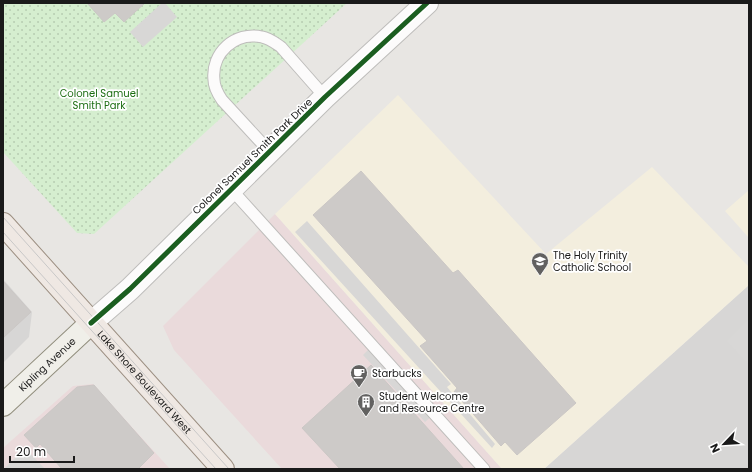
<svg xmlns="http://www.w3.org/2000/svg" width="752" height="472" font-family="Poppins,sans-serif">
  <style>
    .residential { fill: #d7d6d5 }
    .commercial { fill: #eadadb }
    .education { fill: #f3eede }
    .park { fill: url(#park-dots) }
    .parking { fill: #d8d7d6 }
    .building { fill: #cdcac8; stroke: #cbc7c5 }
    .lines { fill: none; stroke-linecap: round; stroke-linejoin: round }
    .service-casing { stroke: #bebdbb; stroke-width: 13 }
    .minor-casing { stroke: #bebdbb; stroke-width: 24 }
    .secondary-casing { stroke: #918e7d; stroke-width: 24 }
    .primary-casing { stroke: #9c8f82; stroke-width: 24 }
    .service { stroke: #fcfbfb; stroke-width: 11 }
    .minor { stroke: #fcfbfb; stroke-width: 22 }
    .secondary { stroke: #f0efe9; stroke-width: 22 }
    .primary { stroke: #efe8e3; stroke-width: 22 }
    .tram { stroke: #c9c8c8; stroke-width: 1 }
    .cycleway-casing { stroke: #fff; stroke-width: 8 }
    .cycleway { stroke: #1b5e20; stroke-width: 5 }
    .labels { text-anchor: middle; stroke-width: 3.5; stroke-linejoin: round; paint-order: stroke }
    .park-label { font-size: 10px; fill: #1d6e13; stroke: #fff }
    .street-label { font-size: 10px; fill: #1a1a1a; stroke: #fff }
    .poi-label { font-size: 10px; fill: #1a1a1a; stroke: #fff; text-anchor: start }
  </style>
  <defs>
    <pattern id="park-dots" width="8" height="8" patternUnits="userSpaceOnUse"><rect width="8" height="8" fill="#d5eecf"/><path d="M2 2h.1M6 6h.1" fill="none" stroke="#b6ccb1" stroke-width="1.8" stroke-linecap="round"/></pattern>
  </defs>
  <rect width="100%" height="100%" fill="#e8e6e3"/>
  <!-- residential -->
  <path class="residential" d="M 3,279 L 32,312 L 29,337 L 3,363 Z
    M 749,285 L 749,469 L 544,469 Z"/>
  <!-- commercial -->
  <path class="commercial" d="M 275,214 L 502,469 L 282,469 L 174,350 L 163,326 Z
    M 93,384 L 170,469 L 3,469 L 3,448 L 73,386 Z"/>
  <!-- education -->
  <path class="education" d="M 398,95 L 546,254 L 652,167 L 749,267 L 749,285 L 544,469 L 502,469 L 275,214 Z
    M 749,190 L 749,238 L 725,211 Z"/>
  <!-- park -->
  <path class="park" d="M 3,3 L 347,3 L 94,234 L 77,233 L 3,152 Z"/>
  <!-- parking -->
  <path class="parking" d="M 162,3 L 165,3 L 177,17 L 143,47 L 130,32 Z
    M 307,221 L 451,384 L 447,387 L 495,444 L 492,448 L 295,232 Z
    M 749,319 L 749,365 L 727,341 Z
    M 371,347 L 433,415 L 425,422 L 363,355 Z
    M 25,448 L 45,469 L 4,469 Z"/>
  <!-- building -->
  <path class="building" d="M 87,3 L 145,3 L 124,22 L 115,13 L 104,22 Z
    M 361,171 L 453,273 L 458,270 L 576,403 L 517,455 L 505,442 L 501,446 L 454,392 L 457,388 L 420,346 L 427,341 L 313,215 Z
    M 3,281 L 31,312 L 3,338 Z
    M 371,365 L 464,469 L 340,469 L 302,428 Z
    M 94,385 L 154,453 L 138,469 L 62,469 L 40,444 L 36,448 L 24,435 L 77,387 Z"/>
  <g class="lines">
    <!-- service casing -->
    <g class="service-casing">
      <path id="service" d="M 269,151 L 222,100 C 218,94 214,87 214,80 C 211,53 235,31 262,37 C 269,38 275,43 281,47 L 325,97
        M 231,189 L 484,469"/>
    </g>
    <!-- minor casing -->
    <g class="minor-casing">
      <path id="minor" d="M 91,323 L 130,289 L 325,97 L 427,3"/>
    </g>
    <!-- secondary casing -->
    <g class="secondary-casing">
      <g id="secondary">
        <path id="s1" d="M 3,405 L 91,323"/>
      </g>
    </g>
    <!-- primary casing -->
    <g class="primary-casing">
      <g id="primary">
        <path id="s2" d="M 3,224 L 223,469"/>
      </g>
    </g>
    <!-- service -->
    <use href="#service" class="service"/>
    <!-- minor -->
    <use href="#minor" class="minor"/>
    <!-- secondary -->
    <use href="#secondary" class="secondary"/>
    <!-- primary -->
    <use href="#primary" class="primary"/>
    <!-- tram -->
    <path class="tram" d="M 3,217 L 229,469
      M 3,232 L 216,469"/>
    <!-- cycleway casing -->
    <g class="cycleway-casing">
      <path id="cycleway" d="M 91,323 L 130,289 L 325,97 L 427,3"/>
    </g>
    <!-- cycleway -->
    <use href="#cycleway" class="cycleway"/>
  </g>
  <!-- icons -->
  <defs>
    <g id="school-pin" transform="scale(0.9)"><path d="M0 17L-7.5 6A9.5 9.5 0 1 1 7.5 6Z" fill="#626160" stroke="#fff"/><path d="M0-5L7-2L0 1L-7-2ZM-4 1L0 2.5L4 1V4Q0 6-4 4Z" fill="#fff"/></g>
    <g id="cafe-pin" transform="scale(0.9)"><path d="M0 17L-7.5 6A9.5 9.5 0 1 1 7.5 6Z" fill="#626160" stroke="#fff"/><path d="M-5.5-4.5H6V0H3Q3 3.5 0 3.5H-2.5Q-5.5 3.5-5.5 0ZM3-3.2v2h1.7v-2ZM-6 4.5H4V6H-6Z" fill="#fff"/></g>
    <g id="building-pin" transform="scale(0.9)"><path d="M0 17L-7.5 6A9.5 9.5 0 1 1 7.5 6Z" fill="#626160" stroke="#fff"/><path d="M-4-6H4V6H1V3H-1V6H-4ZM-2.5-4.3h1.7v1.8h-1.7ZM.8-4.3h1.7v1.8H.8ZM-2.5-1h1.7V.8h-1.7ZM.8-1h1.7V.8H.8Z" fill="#fff"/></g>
  </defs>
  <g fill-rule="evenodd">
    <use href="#school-pin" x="540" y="261"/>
    <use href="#cafe-pin" x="359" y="373"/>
    <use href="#building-pin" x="366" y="402"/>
  </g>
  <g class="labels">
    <!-- park labels -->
    <g class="park-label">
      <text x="99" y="97">Colonel Samuel<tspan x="99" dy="12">Smith Park</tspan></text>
    </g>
    <!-- street labels -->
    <g class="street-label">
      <text transform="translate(252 156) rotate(-44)" y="4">Colonel Samuel Smith Park Drive</text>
      <text dy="4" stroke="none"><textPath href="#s1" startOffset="60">Kipling Avenue</textPath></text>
      <text dy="4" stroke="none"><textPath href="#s2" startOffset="212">Lake Shore Boulevard West</textPath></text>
    </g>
    <!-- poi labels -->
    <g class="poi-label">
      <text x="553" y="259">The Holy Trinity<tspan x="553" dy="12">Catholic School</tspan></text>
      <text x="372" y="377">Starbucks</text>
      <text x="379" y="400">Student Welcome<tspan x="379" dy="12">and Resource Centre</tspan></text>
    </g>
  </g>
  <!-- border -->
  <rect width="752" height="472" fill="none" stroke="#1a1a1a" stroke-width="8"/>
  <!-- north arrow -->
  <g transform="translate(724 444) rotate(245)" stroke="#ffffff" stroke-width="3" paint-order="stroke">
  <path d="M0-3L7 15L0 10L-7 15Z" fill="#1a1a1a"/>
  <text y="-6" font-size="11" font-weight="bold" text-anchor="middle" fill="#1a1a1a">N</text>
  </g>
  <!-- scale -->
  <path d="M10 456v6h64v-6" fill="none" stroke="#1a1a1a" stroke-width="2"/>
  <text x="16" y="456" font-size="12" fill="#1a1a1a" stroke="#ffffff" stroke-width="3" paint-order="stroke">20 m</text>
</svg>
